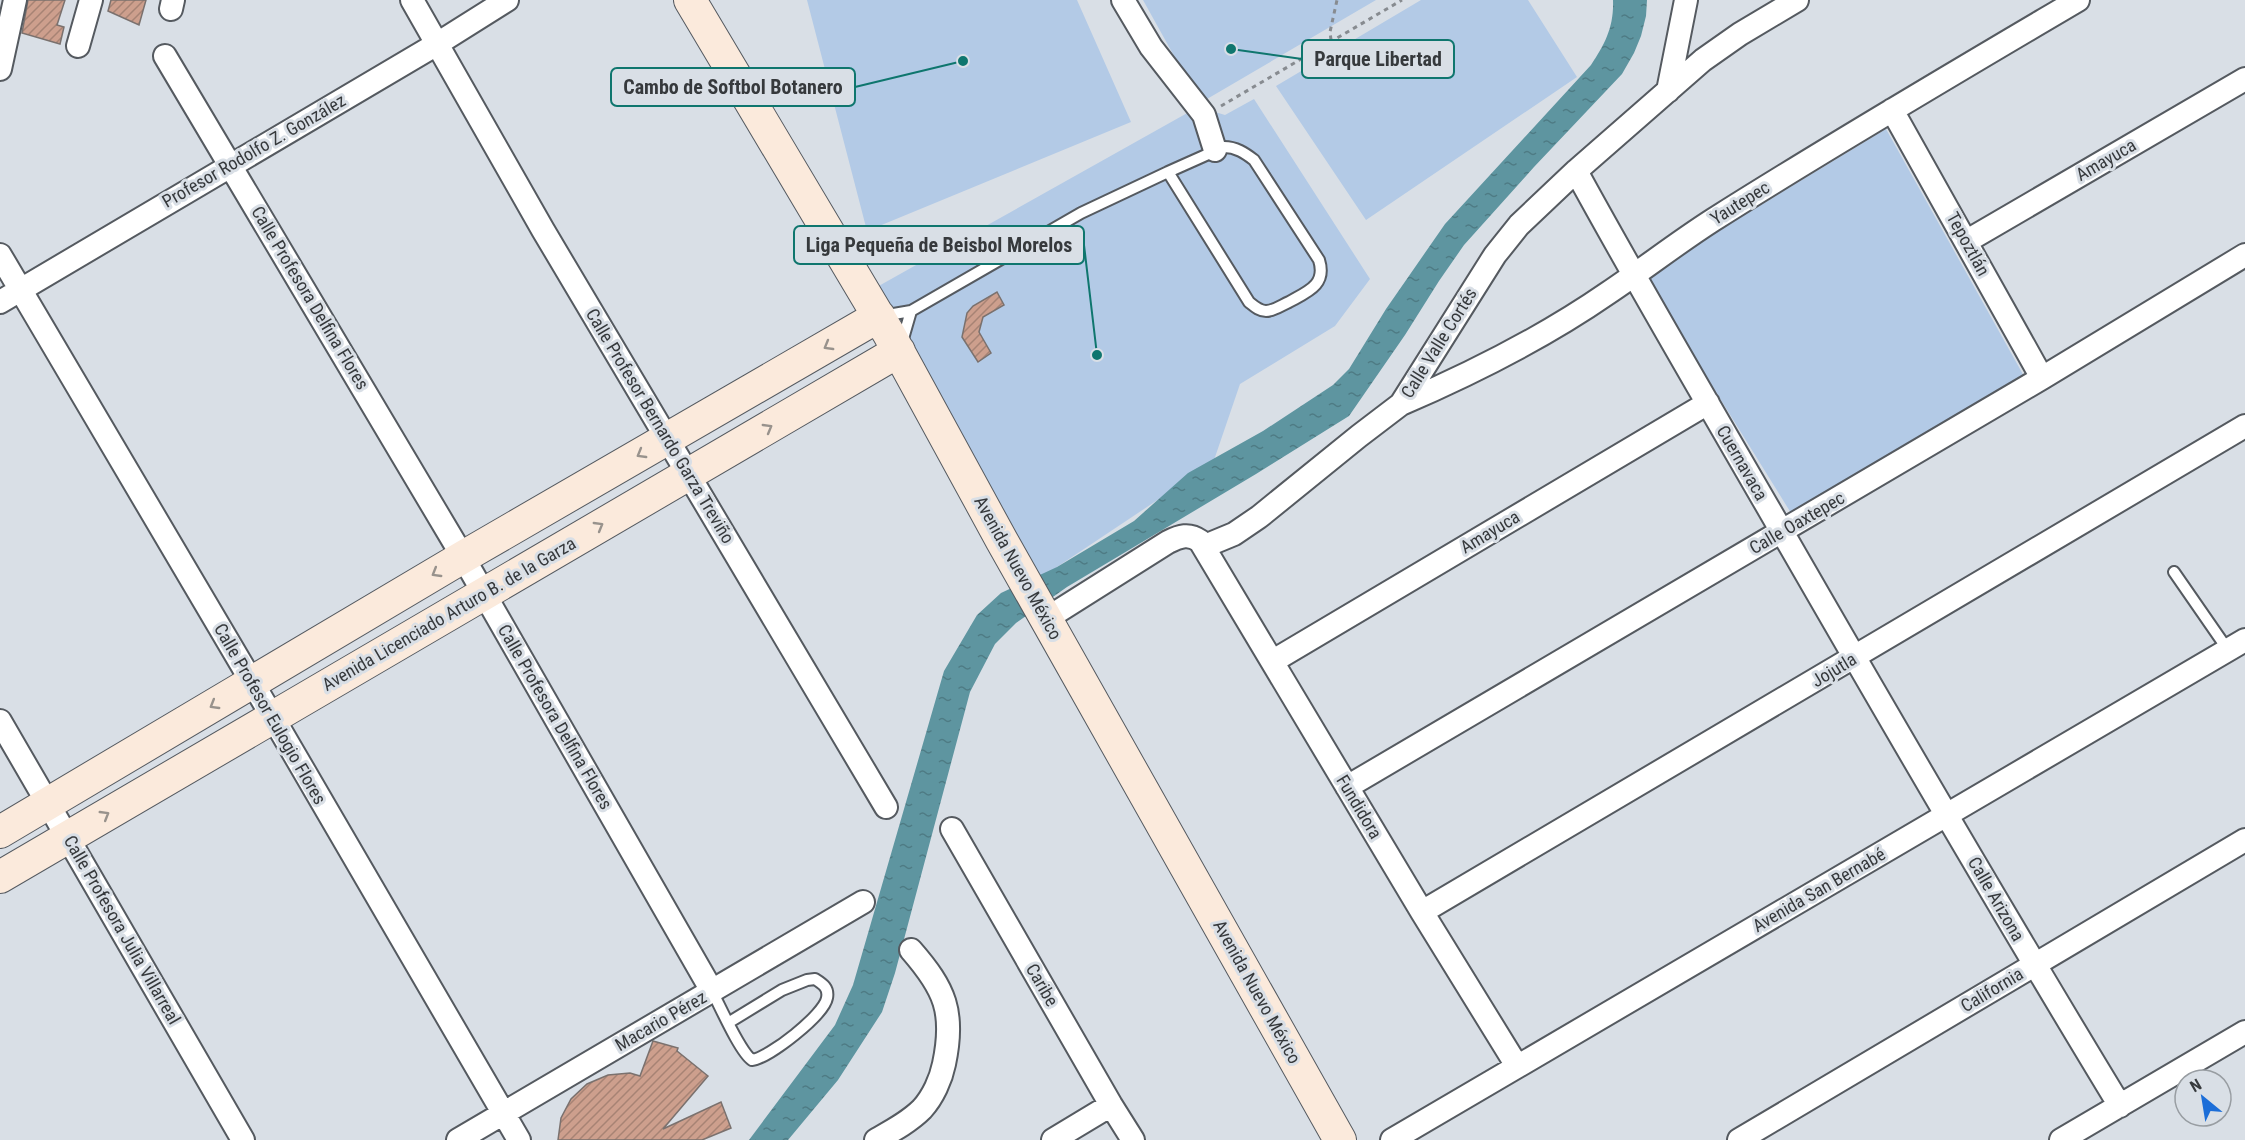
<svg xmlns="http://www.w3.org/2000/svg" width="2245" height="1140" font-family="'Roboto Condensed',sans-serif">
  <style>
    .green { fill: #b3cae6 }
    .water { fill: url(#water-ripples) }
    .building { fill: url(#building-hatch); stroke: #7a716e; stroke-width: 1.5 }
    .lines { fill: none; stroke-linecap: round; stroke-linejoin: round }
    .lane-casing { stroke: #555a60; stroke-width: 14 }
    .street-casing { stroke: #555a60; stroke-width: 26 }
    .secondary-casing { stroke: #555a60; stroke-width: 34 }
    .path { stroke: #878b90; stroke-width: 3; stroke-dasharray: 4.5 4.5; stroke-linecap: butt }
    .lane { stroke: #fff; stroke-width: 10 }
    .street { stroke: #fff; stroke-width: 22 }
    .secondary { stroke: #fbeadc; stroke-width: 32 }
    .oneway { stroke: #98928c }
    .labels { text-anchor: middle; stroke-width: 6; stroke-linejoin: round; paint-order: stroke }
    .street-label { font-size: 18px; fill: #36393c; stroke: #d9dfe6 }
    .leader { fill: none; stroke: #0f766e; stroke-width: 2 }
    .callout-dot { fill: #0f766e; stroke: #d9dfe6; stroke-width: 2 }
    .callout { fill: #d9dfe6; stroke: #0f766e; stroke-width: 2 }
    .callout-label { font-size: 20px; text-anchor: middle; font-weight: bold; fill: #36393c }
  </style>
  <defs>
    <pattern id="water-ripples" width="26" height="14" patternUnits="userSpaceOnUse" patternTransform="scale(1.5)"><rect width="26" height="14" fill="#5e95a0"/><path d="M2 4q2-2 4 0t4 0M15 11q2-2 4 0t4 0" fill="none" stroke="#4e7b84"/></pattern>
    <pattern id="building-hatch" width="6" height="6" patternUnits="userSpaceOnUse" patternTransform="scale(1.5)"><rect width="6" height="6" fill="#cd9f8d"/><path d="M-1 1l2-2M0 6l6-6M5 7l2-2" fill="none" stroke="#a78374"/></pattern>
  </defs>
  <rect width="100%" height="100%" fill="#d9dfe6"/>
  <!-- green -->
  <path class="green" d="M 807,0 L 1077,0 L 1131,122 L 867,231 Z
    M 1143,0 L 1376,0 L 1207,99 L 1183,72 Z
    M 1421,0 L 1528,0 L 1577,77 L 1366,220 L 1276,86 Z
    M 1254,99 L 1370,279 L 1335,326 L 1240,384 L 1213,463 L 1057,567 L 1042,581 L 868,292 L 1198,107 L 1225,115 Z
    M 1886,129 L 2025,378 L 1791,513 L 1644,276 Z"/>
  <!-- water -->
  <path class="water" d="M 1613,0 L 1647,0 L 1646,16 L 1641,36 L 1634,53 L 1622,74 L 1534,167 L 1464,245 L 1439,281 L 1405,335 L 1349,416 L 1256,474 L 1067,587 L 1016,623 L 995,644 L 970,692 L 895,973 L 882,1012 L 838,1080 L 788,1140 L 749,1140 L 835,1025 L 853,985 L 944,671 L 977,615 L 1001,593 L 1057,567 L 1134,521 L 1188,473 L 1263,431 L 1333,385 L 1349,369 L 1386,309 L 1445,224 L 1591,65 C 1605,44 1614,27 1613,0 Z"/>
  <!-- building -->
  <path class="building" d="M 28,0 L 65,0 L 57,25 L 64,27 L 60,44 L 22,33 Z
    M 111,0 L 146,0 L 139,25 L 108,11 Z
    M 997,292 L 1004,305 L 983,317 L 979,332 L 991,353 L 978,362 L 962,337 L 967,313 L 973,306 Z
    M 653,1041 L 678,1048 L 677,1051 L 708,1076 L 663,1129 L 721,1102 L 731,1128 L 702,1140 L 558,1140 L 561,1118 L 571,1099 L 587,1084 L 608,1075 L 630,1073 L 640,1076 Z"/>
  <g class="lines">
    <!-- lane casing -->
    <g class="lane-casing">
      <path id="lane" d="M 1224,147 C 1236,147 1245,153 1254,160 L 1319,260 C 1327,285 1307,292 1289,302 C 1282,305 1274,311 1266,311 C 1259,311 1254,306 1249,302 L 1168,172 Z
        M 882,316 L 911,311 L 1081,213 L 1168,172
        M 902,342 L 911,311
        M 2174,572 L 2228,650
        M 712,991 C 720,1006 740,1052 752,1060 C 769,1058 824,1015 827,998 C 829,988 823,984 815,979 L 807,980 L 782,990 L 728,1023"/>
    </g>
    <!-- street casing -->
    <g class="street-casing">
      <path id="street" d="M 412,0 L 543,230 L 886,807
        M 1123,0 L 1151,47 L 1204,115 L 1215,150
        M 171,9 L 173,0
        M 78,46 L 91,0
        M 165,56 L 463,557 L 712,991
        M 0,69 L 15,0
        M 1668,91 L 1686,0
        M 1892,110 L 2042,378
        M 1576,171 C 1642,292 1712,410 1781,530 C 1892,723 2004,915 2120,1106
        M 1967,241 L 2245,79
        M 0,255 L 272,716 L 519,1140
        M 0,302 L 437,44 L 507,0
        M 1401,404 C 1473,373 1543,338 1608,293 C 1644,269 1677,243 1713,220 C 1833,144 1956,72 2078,0
        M 1205,546 L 1234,534 L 1259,517 L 1359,436 L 1401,404 L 1495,255 L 1519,225 L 1576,171 L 1703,60 L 1740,34 L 1797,0
        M 1046,619 L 1168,542 C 1180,536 1189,533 1200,541 L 1422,912 L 1517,1066
        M 1273,661 L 1708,403
        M 0,721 L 243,1140
        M 1347,787 L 2042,378 L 2245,255
        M 952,829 L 1111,1105 L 1133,1140
        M 1422,912 L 2245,426
        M 458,1140 L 863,902
        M 876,1140 C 892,1131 909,1122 922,1109 C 933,1097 941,1079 944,1064 C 955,1012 945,989 911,950
        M 1053,1140 L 1111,1105
        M 1392,1140 L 2245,640
        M 1739,1140 L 2245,840
        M 2061,1140 L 2245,1032"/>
    </g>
    <!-- secondary casing -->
    <g class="secondary-casing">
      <path id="secondary" d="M 690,0 L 889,334 L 1002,541 L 1340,1140
        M 0,832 L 463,557 L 879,316
        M 0,877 L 899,351"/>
    </g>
    <!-- path -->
    <path class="path" d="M 1331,40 L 1330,32 L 1337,0
      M 1221,106 L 1402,0"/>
    <!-- lane -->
    <use href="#lane" class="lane"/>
    <!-- street -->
    <use href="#street" class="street"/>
    <!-- secondary -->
    <use href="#secondary" class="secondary"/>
  </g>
  <!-- one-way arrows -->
  <defs><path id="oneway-chevron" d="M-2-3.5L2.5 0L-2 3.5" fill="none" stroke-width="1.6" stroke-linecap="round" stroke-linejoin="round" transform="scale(1.5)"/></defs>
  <g class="oneway">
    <use href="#oneway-chevron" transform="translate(828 346) rotate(150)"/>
    <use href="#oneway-chevron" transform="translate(768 428) rotate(-30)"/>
    <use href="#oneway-chevron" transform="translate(641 454) rotate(150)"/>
    <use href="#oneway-chevron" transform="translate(599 526) rotate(-30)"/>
    <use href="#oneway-chevron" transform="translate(436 573) rotate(149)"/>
    <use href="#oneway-chevron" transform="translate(214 705) rotate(149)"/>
    <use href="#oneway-chevron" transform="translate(105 815) rotate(-31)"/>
  </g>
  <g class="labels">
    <!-- street labels -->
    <g class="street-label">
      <text transform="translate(254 151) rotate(-30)" y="6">Profesor Rodolfo Z. González</text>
      <text transform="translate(2106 160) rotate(-30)" y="6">Amayuca</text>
      <text transform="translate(1740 203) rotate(-32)" y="6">Yautepec</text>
      <text transform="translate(1968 244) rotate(61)" y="6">Tepoztlán</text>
      <text transform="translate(310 298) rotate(59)" y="6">Calle Profesora Delfina Flores</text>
      <text transform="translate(1439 343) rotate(-58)" y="6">Calle Valle Cortés</text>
      <text transform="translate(660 426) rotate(59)" y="6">Calle Profesor Bernardo Garza Treviño</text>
      <text transform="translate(1742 463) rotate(60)" y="6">Cuernavaca</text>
      <text transform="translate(1797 523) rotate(-30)" y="6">Calle Oaxtepec</text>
      <text transform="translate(1490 532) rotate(-31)" y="6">Amayuca</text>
      <text transform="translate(1018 568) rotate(61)" y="6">Avenida Nuevo México</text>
      <text transform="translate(449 614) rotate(-30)" y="6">Avenida Licenciado Arturo B. de la Garza</text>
      <text transform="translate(1834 670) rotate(-31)" y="6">Jojutla</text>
      <text transform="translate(270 714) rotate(60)" y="6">Calle Profesor Eulogio Flores</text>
      <text transform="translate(555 717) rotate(60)" y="6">Calle Profesora Delfina Flores</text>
      <text transform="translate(1359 807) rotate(59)" y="6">Fundidora</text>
      <text transform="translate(1819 890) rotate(-30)" y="6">Avenida San Bernabé</text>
      <text transform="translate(1996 899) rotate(60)" y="6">Calle Arizona</text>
      <text transform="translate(122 930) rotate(60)" y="6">Calle Profesora Julia Villarreal</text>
      <text transform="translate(1042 985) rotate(60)" y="6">Caribe</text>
      <text transform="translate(1992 990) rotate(-31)" y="6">California</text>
      <text transform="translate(1257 992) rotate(61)" y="6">Avenida Nuevo México</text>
      <text transform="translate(661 1021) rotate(-30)" y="6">Macario Pérez</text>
    </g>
  </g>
  <!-- callouts -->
  <path class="leader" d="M1231 49L1302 59M963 61L855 87M1097 355L1084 245"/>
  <g class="callout-dot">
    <circle cx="1231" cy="49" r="6"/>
    <circle cx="963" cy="61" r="6"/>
    <circle cx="1097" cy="355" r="6"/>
  </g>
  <g class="callout">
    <rect x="1302" y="40" width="152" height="38" rx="6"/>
    <rect x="611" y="68" width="244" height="38" rx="6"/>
    <rect x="794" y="226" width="290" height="38" rx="6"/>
  </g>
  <g class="callout-label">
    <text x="1378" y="66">Parque Libertad</text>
    <text x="733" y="94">Cambo de Softbol Botanero</text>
    <text x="939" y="252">Liga Pequeña de Beisbol Morelos</text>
  </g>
  <!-- north arrow -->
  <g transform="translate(2203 1098) rotate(330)"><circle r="28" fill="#d9dfe6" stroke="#989da2" stroke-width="1.5"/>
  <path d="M0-4.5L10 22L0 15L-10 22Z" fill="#1c6ed8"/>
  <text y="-9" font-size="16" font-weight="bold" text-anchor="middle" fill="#36393c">N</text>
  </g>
</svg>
